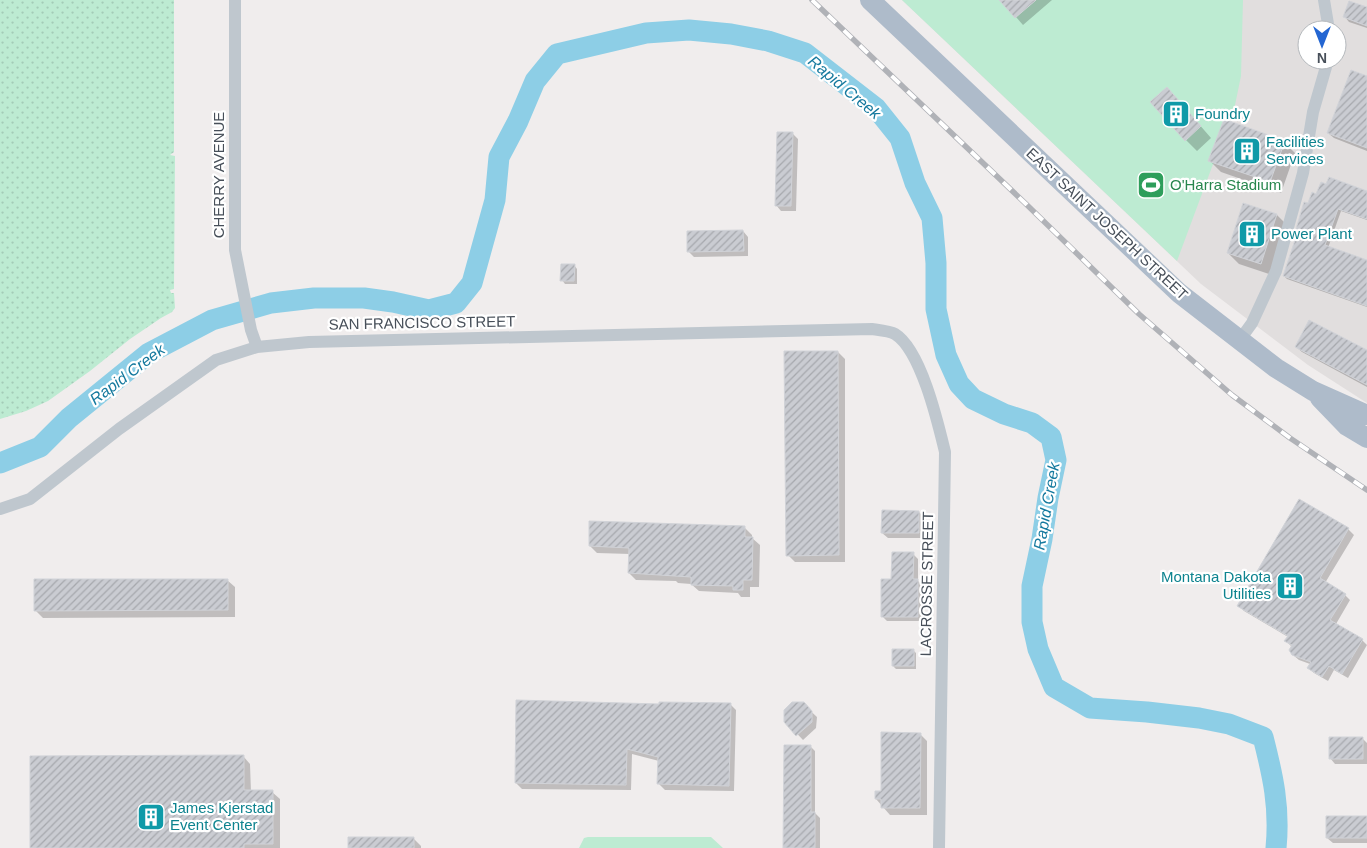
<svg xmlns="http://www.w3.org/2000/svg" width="1367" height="848" font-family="Arial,sans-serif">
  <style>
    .education { fill: #e1dede; fill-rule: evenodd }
    .park { fill: url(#park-dots) }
    .garden { fill: #bdebd2 }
    .shadow { fill: #0003 }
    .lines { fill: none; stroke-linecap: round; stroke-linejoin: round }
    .river { stroke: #8dcee6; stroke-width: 21 }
    .building { fill: url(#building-hatch); stroke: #d1d3d8 }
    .street { stroke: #bfc7ce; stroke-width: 12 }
    .primary { stroke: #aebbca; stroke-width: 20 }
    .rail-casing { stroke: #b0b2b7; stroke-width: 5.5 }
    .rail { stroke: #fff; stroke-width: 4; stroke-dasharray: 11; stroke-linecap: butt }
    .labels { text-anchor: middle; stroke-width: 4.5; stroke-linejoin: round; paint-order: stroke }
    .culture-label { font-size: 15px; fill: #0d838f; stroke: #fff; text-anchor: start }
    .street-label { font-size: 15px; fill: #474f59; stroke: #fff }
    .leisure-label { font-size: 15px; fill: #27864d; stroke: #fff; text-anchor: start }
    .water-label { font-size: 16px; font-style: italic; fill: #15799e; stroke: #fff }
  </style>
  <defs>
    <pattern id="park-dots" width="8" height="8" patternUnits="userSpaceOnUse" patternTransform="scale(1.25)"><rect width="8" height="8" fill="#bdebd2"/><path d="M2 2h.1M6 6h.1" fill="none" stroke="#a4cbb7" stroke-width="1.8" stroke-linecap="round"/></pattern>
    <pattern id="building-hatch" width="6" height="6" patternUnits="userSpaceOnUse" patternTransform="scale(1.25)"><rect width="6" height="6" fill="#caccd2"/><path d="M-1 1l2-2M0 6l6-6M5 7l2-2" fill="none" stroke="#a6a8ad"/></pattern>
  </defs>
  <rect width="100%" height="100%" fill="#f0eded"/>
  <!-- education -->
  <path class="education" d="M 902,0 L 1367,0 L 1367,403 L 1308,365 L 1201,284 ZM 1307,30 L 1337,30 L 1337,60 L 1307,60 Z"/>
  <!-- park -->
  <path class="park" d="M 0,0 L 174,0 L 174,152 L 170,155 L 175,156 L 174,289 L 170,290 L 171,293 L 174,293 L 175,308 L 172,312 L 161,318 L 130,339 L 90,371 L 48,401 L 26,411 L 0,419 Z"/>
  <!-- garden -->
  <path class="garden" d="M 902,0 L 1243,0 L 1241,76 L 1235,105 L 1177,261 Z
    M 588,837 L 711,837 L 723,848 L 579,848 L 584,838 Z"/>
  <!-- shadow -->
  <path class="shadow" d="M 1001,0 L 1052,0 L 1023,25 Z
    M 1367,9 L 1367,28 L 1349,22 L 1345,17 Z
    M 1367,77 L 1367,151 L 1334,138 L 1328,133 Z
    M 1178,100 L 1211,138 L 1197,151 L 1186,140 Z
    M 793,134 L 798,139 L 796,211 L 781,211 L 776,205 Z
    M 1284,142 L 1295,153 L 1281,193 L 1221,172 L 1210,161 Z
    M 1367,192 L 1367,220 L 1341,211 L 1328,248 L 1367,262 L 1367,307 L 1287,279 L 1284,276 L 1309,205 L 1317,195 Z
    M 1277,215 L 1288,226 L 1272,275 L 1239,264 L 1228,253 Z
    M 743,231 L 748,237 L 748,256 L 694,257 L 688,251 Z
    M 574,265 L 577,269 L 577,284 L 565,284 L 562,280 Z
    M 1296,347 L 1367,352 L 1367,387 L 1302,352 Z
    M 838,352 L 845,359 L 845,562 L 795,562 L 788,555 Z
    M 1300,501 L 1348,529 L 1354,535 L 1325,583 L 1345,595 L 1350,600 L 1336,624 L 1362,640 L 1367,645 L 1348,678 L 1334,670 L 1328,681 L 1314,673 L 1308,668 L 1310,664 L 1299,660 L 1293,655 L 1292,647 L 1286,641 L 1288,637 L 1244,611 L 1238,605 Z
    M 919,512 L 924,517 L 924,538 L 888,538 L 882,533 Z
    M 745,528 L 752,535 L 752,538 L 760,545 L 759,587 L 750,587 L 750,597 L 741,597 L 738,593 L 699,591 L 691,584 L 678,583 L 676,581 L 636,580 L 629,573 L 630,554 L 597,553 L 590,546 Z
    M 913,554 L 918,559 L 918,581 L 922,585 L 922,621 L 887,621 L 882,616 Z
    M 227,580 L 235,587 L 235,617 L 43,618 L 35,610 Z
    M 913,650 L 916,653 L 916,669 L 896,669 L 893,666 Z
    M 730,704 L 736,710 L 734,791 L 665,790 L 659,784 L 659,761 L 632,754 L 631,790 L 522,789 L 516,783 L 660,705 Z
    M 803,704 L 817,717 L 816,728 L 803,740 L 785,721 Z
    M 920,734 L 927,741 L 927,815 L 890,815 L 876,799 Z
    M 1362,738 L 1367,743 L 1367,764 L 1335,764 L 1330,758 Z
    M 810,746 L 815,751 L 815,813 L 820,818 L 820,848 L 784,848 Z
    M 243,756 L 250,764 L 251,792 L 272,792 L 280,799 L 280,848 L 31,848 Z
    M 1367,817 L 1367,843 L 1333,843 L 1327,838 Z
    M 413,838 L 421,846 L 421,848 L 349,848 Z"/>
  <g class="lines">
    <!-- river -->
    <path class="river" d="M 0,463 L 40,447 L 69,418 L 149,353 L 212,320 L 271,303 L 314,298 L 364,298 L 393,302 L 429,310 L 456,303 L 472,283 L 495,200 L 499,157 L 518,121 L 535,81 L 557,54 L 646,33 L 689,30 L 731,34 L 768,41 L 805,53 L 876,108 L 900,138 L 915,183 L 932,218 L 936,263 L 936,309 L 946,355 L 959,384 L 973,399 L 1004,414 L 1032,423 L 1051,437 L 1056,460 L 1048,498 L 1042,539 L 1032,586 L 1032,622 L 1038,649 L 1054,687 L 1090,708 L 1147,712 L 1199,718 L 1229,724 L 1263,737 C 1273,776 1280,807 1276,848"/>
  </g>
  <!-- building -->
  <path class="building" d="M 999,0 L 1036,0 L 1015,18 Z
    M 1349,1 L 1367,7 L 1367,26 L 1343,17 Z
    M 1351,70 L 1367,76 L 1367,148 L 1327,133 Z
    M 1167,87 L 1201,126 L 1185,141 L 1150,102 Z
    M 1224,119 L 1285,141 L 1270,182 L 1208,161 Z
    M 777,132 L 793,132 L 791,206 L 775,206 Z
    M 1329,177 L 1367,191 L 1367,219 L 1338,209 L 1325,245 L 1367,260 L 1367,306 L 1283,276 L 1295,240 L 1293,239 L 1304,202 L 1308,203 L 1312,192 L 1316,194 L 1321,182 L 1326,184 Z
    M 1243,203 L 1277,214 L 1261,264 L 1227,253 Z
    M 743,230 L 744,251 L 687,252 L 687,231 Z
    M 561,264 L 575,264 L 574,281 L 560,281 Z
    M 1309,320 L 1367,350 L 1367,385 L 1295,347 Z
    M 784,351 L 838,351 L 839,555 L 786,556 Z
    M 1299,499 L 1349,528 L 1320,578 L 1346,594 L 1330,620 L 1363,639 L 1342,674 L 1329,666 L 1322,677 L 1307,668 L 1311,662 L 1292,655 L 1289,650 L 1292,645 L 1284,641 L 1288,636 L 1237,606 Z
    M 882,510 L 919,511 L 919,533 L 881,533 Z
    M 589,521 L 745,526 L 745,537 L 753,537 L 752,580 L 743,580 L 743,590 L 733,590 L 733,586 L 691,585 L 691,577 L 628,573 L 629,548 L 589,546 Z
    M 892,552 L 914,552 L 913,579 L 918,579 L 918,617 L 881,617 L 881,579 L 891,579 Z
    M 34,579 L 228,579 L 228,610 L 34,611 Z
    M 892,649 L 914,649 L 914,666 L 892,666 Z
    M 516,700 L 659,704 L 659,702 L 731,703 L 729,786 L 657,784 L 658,757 L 627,749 L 626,785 L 515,783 Z
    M 792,702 L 804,702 L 812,711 L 812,722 L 796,736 L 784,722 L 784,710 Z
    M 881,732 L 921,733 L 920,808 L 881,808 L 881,799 L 875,799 L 875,791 L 881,791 Z
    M 1329,737 L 1363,737 L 1363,759 L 1329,759 Z
    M 784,745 L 811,745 L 811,812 L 815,812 L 815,848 L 783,848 Z
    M 244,755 L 244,790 L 273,790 L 273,844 L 244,844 L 244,848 L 30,848 L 30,756 Z
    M 1326,816 L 1367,816 L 1367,838 L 1326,838 Z
    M 348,837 L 414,837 L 414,848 L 348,848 Z"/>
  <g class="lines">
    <!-- street -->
    <path class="street" d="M 235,0 L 235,250 L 251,330 L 257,347
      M 1324,0 L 1329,30
      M 1239,341 L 1252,323 L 1276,271 L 1303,173 L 1313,112 L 1328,60
      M 0,509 L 30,499 L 119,429 L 216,360 L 257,347 L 309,342 L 872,329 C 879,330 890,331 895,334 C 921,350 938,423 945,452 L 939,848"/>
    <!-- primary -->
    <path class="primary" d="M 870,0 L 1179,293 L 1276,368 L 1313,391 L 1367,415
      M 1320,398 L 1347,426 L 1367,438"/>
    <!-- rail casing -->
    <g class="rail-casing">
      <path id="rail" d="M 812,0 L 1026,204 L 1139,314 L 1232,395 L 1290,438 L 1367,490"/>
    </g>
    <!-- rail -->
    <use href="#rail" class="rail"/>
  </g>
  <!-- icons -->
  <defs>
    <g id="building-square" transform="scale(1.4375)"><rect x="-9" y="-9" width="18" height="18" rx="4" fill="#0f9aa8" stroke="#fff"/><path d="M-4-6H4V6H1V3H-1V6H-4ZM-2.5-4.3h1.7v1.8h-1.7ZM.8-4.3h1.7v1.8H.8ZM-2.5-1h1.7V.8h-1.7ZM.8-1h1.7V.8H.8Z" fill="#fff"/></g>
    <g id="stadium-square" transform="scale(1.4375)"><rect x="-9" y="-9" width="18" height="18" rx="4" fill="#2e9e5b" stroke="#fff"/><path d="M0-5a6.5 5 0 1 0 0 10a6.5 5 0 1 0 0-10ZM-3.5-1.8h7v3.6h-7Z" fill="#fff"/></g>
  </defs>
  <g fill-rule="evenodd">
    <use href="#building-square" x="1176" y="114"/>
    <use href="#building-square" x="1247" y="151"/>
    <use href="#stadium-square" x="1151" y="185"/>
    <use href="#building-square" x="1252" y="234"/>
    <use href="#building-square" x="1290" y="586"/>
    <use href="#building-square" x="151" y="817"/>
  </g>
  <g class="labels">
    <!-- culture labels -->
    <g class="culture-label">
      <text x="1195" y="119">Foundry</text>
      <text x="1266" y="147">Facilities<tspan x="1266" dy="17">Services</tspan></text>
      <text x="1271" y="239">Power Plant</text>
      <text x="1271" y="582" text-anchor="end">Montana Dakota<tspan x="1271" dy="17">Utilities</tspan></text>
      <text x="170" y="813">James Kjerstad<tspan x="170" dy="17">Event Center</tspan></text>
    </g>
    <!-- street labels -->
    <g class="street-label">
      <text transform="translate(219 175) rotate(-90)" y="5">CHERRY AVENUE</text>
      <text transform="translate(1107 224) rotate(43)" y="5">EAST SAINT JOSEPH STREET</text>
      <text transform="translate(422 323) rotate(-1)" y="5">SAN FRANCISCO STREET</text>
      <text transform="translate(927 584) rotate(-89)" y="5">LACROSSE STREET</text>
    </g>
    <!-- leisure labels -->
    <g class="leisure-label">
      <text x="1170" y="190">O'Harra Stadium</text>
    </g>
    <!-- water labels -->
    <g class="water-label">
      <text transform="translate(845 87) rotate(40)" y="6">Rapid Creek</text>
      <text transform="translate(127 374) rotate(-37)" y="6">Rapid Creek</text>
      <text transform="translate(1046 506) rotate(-80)" y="6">Rapid Creek</text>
    </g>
  </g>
  <!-- north arrow -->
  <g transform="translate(1322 45) rotate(180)"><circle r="24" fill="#ffffff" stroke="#b5b9bd"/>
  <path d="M0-4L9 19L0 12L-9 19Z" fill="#2466d2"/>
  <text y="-8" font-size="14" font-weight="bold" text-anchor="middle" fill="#474f59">N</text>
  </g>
</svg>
